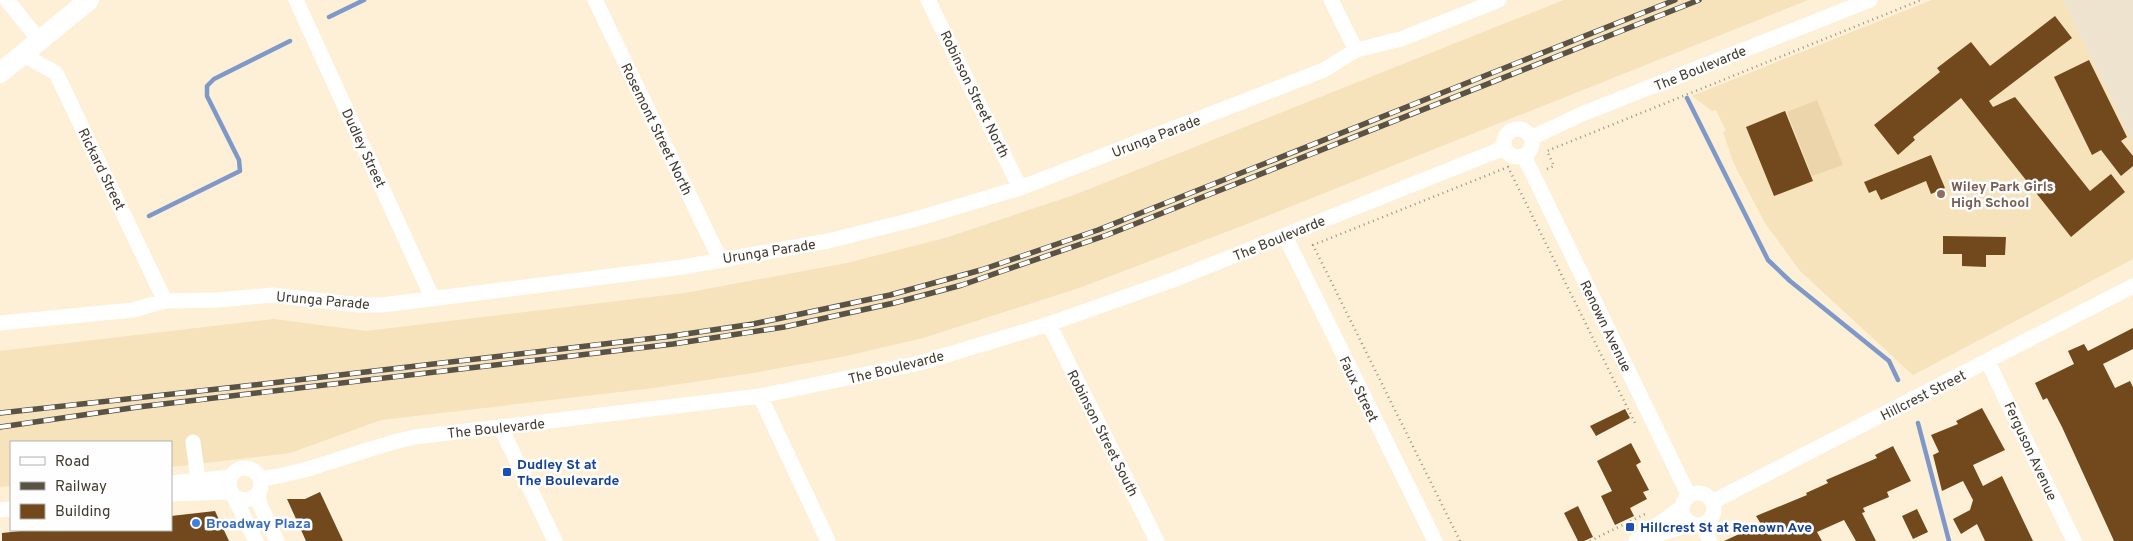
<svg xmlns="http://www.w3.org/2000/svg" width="2133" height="541" font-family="Overpass,sans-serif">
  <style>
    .built { fill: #f6e2bb }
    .industrial { fill: #ede3ce }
    .green { fill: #ecd5aa }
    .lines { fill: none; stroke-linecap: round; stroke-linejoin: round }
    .stream { stroke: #7f98ca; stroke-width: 4.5 }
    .building { fill: #71491d }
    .path { stroke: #9d9380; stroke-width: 2.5; stroke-dasharray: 1 4; stroke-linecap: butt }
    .minor { stroke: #fff; stroke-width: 15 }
    .major { stroke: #fff; stroke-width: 20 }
    .rail-casing { stroke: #5a5245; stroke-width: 5.5 }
    .rail { stroke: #fefefe; stroke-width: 4; stroke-dasharray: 11; stroke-linecap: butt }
    .education-dot { fill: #8d6e63; stroke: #fefefe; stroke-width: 2 }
    .transit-dot { fill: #1a4fb4; stroke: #fefefe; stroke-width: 2 }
    .shop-dot { fill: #3f7fe0; stroke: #fefefe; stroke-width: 2 }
    .labels { text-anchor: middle; stroke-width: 5; stroke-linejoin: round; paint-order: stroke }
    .street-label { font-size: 14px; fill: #413a2e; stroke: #fefefe }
    .education-label { font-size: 14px; font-weight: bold; fill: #785e54; stroke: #fefefe; text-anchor: start }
    .transit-label { font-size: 14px; font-weight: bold; fill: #164399; stroke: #fefefe; text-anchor: start }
    .shop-label { font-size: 14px; font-weight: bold; fill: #366cbe; stroke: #fefefe; text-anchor: start }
  </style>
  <rect width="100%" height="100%" fill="#fdf0d6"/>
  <!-- built -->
  <path class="built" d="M 1564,0 L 1808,0 L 1247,224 L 1079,288 L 923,338 L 846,356 L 753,373 L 654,388 L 381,420 L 290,453 L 171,467 L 171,442 L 11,442 L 11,486 L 0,487 L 0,351 L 274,319 L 366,331 L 685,293 L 847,263 L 945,238 L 1074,195 Z
    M 1932,0 L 2063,0 L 2133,143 L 2133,259 L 1913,375 L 1800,271 L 1765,223 L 1734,164 L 1723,132 L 1726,131 L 1716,110 L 1712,111 L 1692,96 Z"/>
  <!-- industrial -->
  <path class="industrial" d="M 2063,0 L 2133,0 L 2133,143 Z"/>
  <!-- green -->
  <path class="green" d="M 1817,100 L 1843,165 L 1812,176 L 1787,112 Z"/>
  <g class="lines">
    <!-- stream -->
    <path class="stream" d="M 329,17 L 364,0
      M 1687,98 L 1768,260 L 1790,281 L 1889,361 L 1898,380
      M 149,216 L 240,171 L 239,160 L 207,96 L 207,86 L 214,79 L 290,41
      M 1918,423 L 1949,541"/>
  </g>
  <!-- building -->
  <path class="building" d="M 2055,16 L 2072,38 L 1989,101 L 1993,107 L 2015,97 L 2090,191 L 2111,174 L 2125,192 L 2071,237 L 1961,98 L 1913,137 L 1915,140 L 1898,155 L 1874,125 L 1940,72 L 1937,68 L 1971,42 L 1990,66 Z
    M 2089,60 L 2127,137 L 2121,141 L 2133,156 L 2133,166 L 2121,176 L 2101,150 L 2092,155 L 2054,77 Z
    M 1785,111 L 1813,181 L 1774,196 L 1746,127 Z
    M 1931,155 L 1945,188 L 1931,194 L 1926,181 L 1881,200 L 1876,190 L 1869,193 L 1864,182 Z
    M 1943,236 L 2006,237 L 2005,255 L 1986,255 L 1986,267 L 1962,266 L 1962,254 L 1943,254 Z
    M 2133,328 L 2133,349 L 2103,364 L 2115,388 L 2130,381 L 2133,387 L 2133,541 L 2114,541 L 2062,427 L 2047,398 L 2043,400 L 2035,383 L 2074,364 L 2068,351 L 2084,344 L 2088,351 Z
    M 1982,408 L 2005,450 L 1973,465 L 1983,486 L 2002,476 L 2033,541 L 1985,541 L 1977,524 L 1961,534 L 1953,519 L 1970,510 L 1973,500 L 1963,481 L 1942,491 L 1933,455 L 1939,452 L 1931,435 L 1958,424 L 1956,421 Z
    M 1625,409 L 1630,418 L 1596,436 L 1590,426 Z
    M 1631,443 L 1641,462 L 1636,465 L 1649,490 L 1643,492 L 1647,499 L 1630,508 L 1634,516 L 1615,525 L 1601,496 L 1612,491 L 1597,461 Z
    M 1893,446 L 1911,481 L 1887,492 L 1889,497 L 1863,508 L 1865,512 L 1862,513 L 1876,541 L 1856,541 L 1844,520 L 1817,532 L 1822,541 L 1724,541 L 1761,524 L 1756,516 L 1807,495 L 1806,493 L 1828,483 L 1826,480 L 1877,458 L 1875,455 Z
    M 320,492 L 343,541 L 306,541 L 287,499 L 305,499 Z
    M 1578,506 L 1593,537 L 1584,541 L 1578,541 L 1564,513 Z
    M 1917,509 L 1928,532 L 1913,539 L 1902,516 Z
    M 215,511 L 229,541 L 2,541 L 2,533 L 30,530 L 171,530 L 171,516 Z"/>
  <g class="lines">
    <!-- path -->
    <path class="path" d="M 1547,169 L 1554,166 L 1547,151 L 1921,0
      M 1460,541 L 1313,245 L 1508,167 L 1636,425
      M 1590,541 L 1647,513"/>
    <!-- minor -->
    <path class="minor" d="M 7,0 L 39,40
      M 296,0 L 432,297
      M 595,0 L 720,259
      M 928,0 L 1020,188
      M 1331,0 L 1356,50
      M 22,54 L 56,73 L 165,301
      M1504 143a14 14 0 1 1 28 0a14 14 0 1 1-28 0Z
      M 1531,138 L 1582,114 L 1870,0
      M 1524,156 L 1689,496
      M 1285,236 L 1435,541
      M 0,323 L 133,310 L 165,301 L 217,300 L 273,295 L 359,305 L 382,305 L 683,267 L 828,241 L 916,219 L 1020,188 L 1324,70 L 1356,50 L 1401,39 L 1499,0
      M 1049,324 L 1157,541
      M 1988,362 L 2074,541
      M 760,396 L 828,541
      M 501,428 L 555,541
      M 193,442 L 198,479
      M229 484a16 16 0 1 1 32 0a16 16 0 1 1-32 0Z
      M 260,479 C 314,472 362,448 415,437 L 760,396 L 920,363 L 1049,324 L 1173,280 L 1504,148
      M 171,483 L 230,477
      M1682 509a16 16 0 1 1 32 0a16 16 0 1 1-32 0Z
      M 171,494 L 230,492
      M 258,494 L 260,505 L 277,541
      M 233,495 L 256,541
      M 1712,502 L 2133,286
      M 0,510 L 11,509
      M 1703,525 L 1710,541
      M 1647,538 L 1691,524
      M 1636,541 L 1682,507"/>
    <!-- major -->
    <path class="major" d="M 0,73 L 89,0"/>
    <!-- rail casing -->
    <g class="rail-casing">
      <path id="rail" d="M 0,413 L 263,384 L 672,336 L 753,324 L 890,295 L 981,270 L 1098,230 L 1675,0
        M 0,427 L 138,407 L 673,344 L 784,327 L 894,303 L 962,285 L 1107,235 L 1699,0"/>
    </g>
    <!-- rail -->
    <use href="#rail" class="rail"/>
  </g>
  <!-- markers -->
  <circle class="education-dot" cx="1941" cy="194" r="5"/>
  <g class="transit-dot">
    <rect x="502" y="467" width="10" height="10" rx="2.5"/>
    <rect x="1625" y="522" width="10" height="10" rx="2.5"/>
  </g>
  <circle class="shop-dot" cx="196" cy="523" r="5"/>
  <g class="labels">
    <!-- street labels -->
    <g class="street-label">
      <text transform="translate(1700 68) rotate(-22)" y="5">The Boulevarde</text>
      <text transform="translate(975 94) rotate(64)" y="5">Robinson Street North</text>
      <text transform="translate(657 129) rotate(64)" y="5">Rosemont Street North</text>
      <text transform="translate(1156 136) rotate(-21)" y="5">Urunga Parade</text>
      <text transform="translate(364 148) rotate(65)" y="5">Dudley Street</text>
      <text transform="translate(102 169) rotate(64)" y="5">Rickard Street</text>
      <text transform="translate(1279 238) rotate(-22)" y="5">The Boulevarde</text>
      <text transform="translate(769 251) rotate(-9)" y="5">Urunga Parade</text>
      <text transform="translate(323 300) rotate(5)" y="5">Urunga Parade</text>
      <text transform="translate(1606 326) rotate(64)" y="5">Renown Avenue</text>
      <text transform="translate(896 367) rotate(-14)" y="5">The Boulevarde</text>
      <text transform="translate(1359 389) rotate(64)" y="5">Faux Street</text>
      <text transform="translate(1923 395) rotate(-27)" y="5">Hillcrest Street</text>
      <text transform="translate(496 428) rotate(-6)" y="5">The Boulevarde</text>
      <text transform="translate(1103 433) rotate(63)" y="5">Robinson Street South</text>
      <text transform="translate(2031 451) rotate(65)" y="5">Ferguson Avenue</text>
    </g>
    <!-- education labels -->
    <g class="education-label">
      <text x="1951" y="191">Wiley Park Girls<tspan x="1951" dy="16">High School</tspan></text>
    </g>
    <!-- transit labels -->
    <g class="transit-label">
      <text x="517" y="469">Dudley St at<tspan x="517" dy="16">The Boulevarde</tspan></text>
      <text x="1640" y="532">Hillcrest St at Renown Ave</text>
    </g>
    <!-- shop labels -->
    <g class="shop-label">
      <text x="206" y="528">Broadway Plaza</text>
    </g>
  </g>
  <!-- legend -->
  <rect x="10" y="441" width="162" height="90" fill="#fefefe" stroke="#b2b0ab"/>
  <rect x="20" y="457" width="25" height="8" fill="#ffffff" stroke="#b2b0ab"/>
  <text x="55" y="466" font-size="15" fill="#413a2e">Road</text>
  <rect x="20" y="482" width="25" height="8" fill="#5a5245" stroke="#b2b0ab"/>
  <text x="55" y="491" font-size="15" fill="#413a2e">Railway</text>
  <rect x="20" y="504" width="25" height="15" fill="#71491d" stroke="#b2b0ab"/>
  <text x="55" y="516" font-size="15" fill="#413a2e">Building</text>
</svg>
